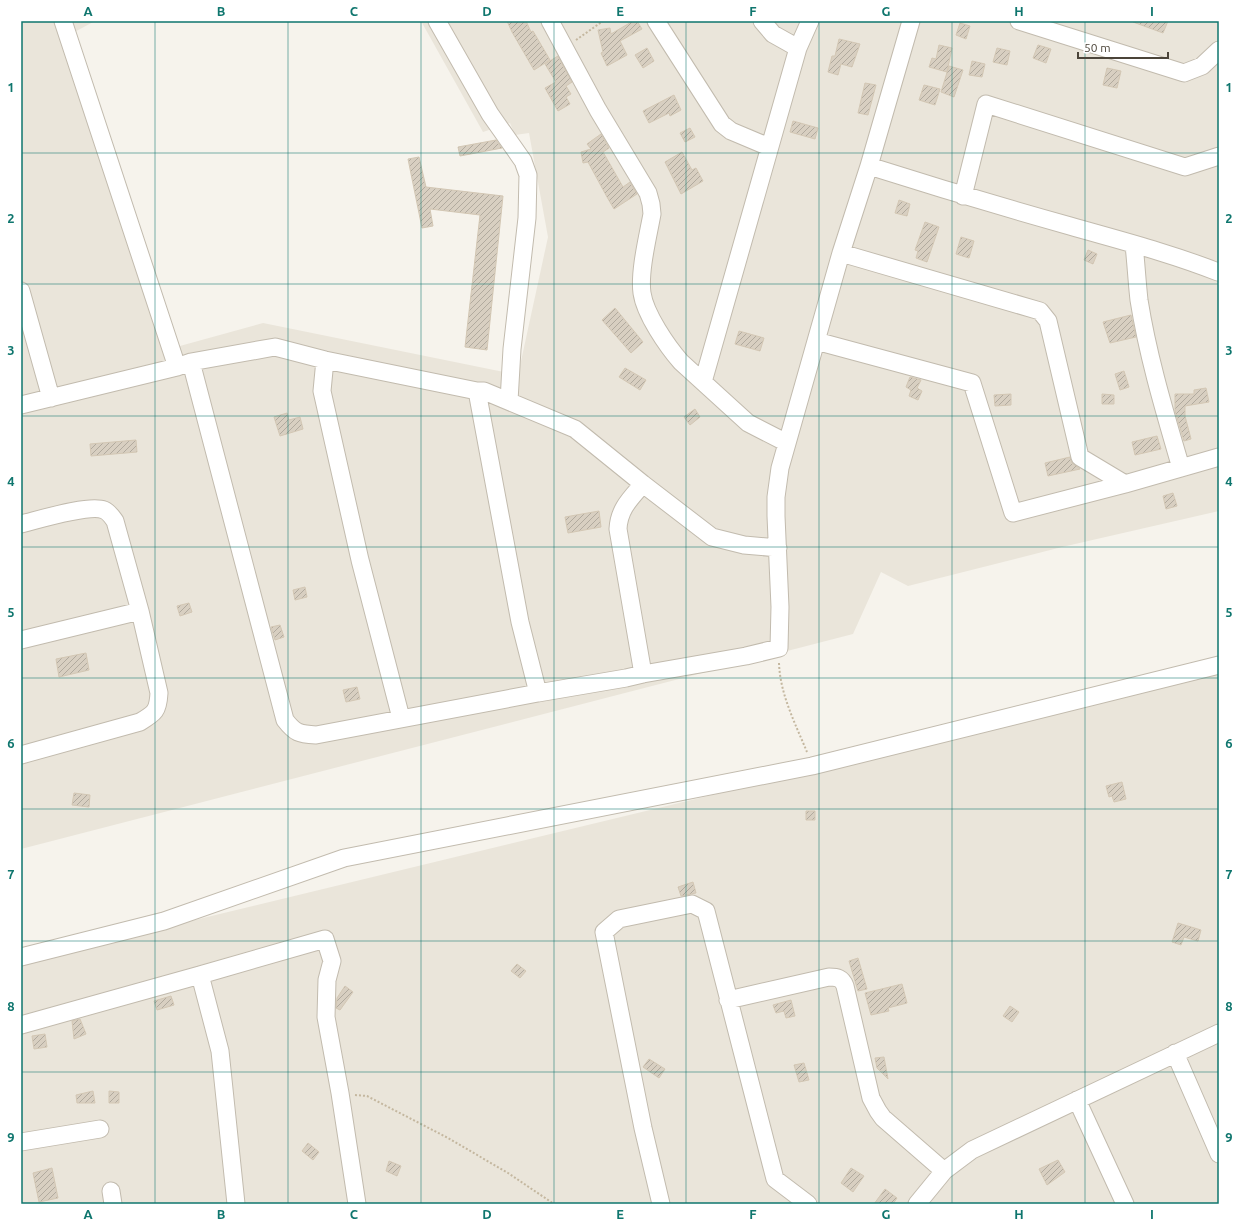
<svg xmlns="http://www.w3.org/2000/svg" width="1240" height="1225" font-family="Ubuntu,sans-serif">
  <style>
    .residential { fill: #eae5da }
    .building { fill: url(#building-hatch); stroke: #d3c7b4 }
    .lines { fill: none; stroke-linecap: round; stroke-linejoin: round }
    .minor-casing { stroke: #c2bbae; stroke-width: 19 }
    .path { stroke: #c4b79f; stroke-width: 2; stroke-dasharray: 2 2; stroke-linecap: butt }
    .minor { stroke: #fff; stroke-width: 17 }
    .grid { fill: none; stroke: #0f766e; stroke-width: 1; stroke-opacity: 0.55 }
    .neatline { fill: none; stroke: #0f766e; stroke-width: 1.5 }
    .grid-label { font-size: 13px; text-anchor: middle; font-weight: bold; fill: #0f766e }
  </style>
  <defs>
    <pattern id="building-hatch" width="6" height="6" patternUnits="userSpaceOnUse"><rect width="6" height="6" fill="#d8cfc1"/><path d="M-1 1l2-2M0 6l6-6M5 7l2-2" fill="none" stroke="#b1aa9e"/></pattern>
  </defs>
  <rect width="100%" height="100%" fill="#f6f3ec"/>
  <!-- residential -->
  <path class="residential" d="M 21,21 L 95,21 L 69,35 L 169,349 L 263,323 L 518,375 L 548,237 L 529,133 L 515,135 L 510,123 L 483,132 L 421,21 L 1219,21 L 1219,511 L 1062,547 L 908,586 L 881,572 L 853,634 L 21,849 Z
    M 1219,668 L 1219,1204 L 21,1204 L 21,962 L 803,773 Z"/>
  <!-- building -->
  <path class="building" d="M 507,21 L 526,21 L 531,32 L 533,31 L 550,60 L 534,70 L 512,32 Z
    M 633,21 L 637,21 L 642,29 L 620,41 L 627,55 L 607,66 L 601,53 L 603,52 L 598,30 L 610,28 L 611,34 Z
    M 1133,21 L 1168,21 L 1163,33 L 1133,22 Z
    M 960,23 L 970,26 L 966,39 L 956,35 Z
    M 839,39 L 860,44 L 852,67 L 841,64 L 838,75 L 828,72 L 832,56 L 835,56 Z
    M 939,45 L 952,48 L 947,72 L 929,67 L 932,58 L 936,59 Z
    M 1038,45 L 1051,49 L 1046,63 L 1033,58 Z
    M 647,48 L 654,61 L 643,68 L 635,55 Z
    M 997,48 L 1010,51 L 1007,65 L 993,62 Z
    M 558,56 L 572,82 L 566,86 L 571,94 L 566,97 L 570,104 L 558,111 L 545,88 L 556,82 L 545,64 Z
    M 972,61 L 985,64 L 982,77 L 969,75 Z
    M 949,66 L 963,70 L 954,97 L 941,92 Z
    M 1107,68 L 1121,71 L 1117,88 L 1103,85 Z
    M 865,83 L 876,85 L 868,115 L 858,113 Z
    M 924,85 L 940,89 L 935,105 L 919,100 Z
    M 674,95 L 681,110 L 670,116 L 669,113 L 649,123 L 643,111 Z
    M 793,121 L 818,128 L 815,139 L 790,132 Z
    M 690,128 L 695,137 L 685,142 L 680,133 Z
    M 601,134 L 609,148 L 603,152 L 623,187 L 630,182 L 637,194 L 614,209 L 607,197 L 588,162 L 583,163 L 581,152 L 591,149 L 587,144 Z
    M 496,140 L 502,148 L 460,156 L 458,147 Z
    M 682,152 L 692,170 L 696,168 L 703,181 L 681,194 L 665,162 Z
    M 419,157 L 426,187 L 503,196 L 487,350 L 465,347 L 480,215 L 430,209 L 433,226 L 422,228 L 408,159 Z
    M 899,200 L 910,204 L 907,216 L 895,213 Z
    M 925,222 L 939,227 L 927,262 L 916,258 L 918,251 L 915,250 Z
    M 961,237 L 974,241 L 969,258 L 956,254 Z
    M 1088,250 L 1097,254 L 1093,264 L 1084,260 Z
    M 615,308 L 643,342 L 631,353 L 602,320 Z
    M 1131,315 L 1136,337 L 1110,343 L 1103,322 Z
    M 739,331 L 764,338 L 760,351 L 735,344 Z
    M 625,368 L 646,380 L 640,390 L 619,377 Z
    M 1124,371 L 1129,387 L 1120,390 L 1115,374 Z
    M 910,377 L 921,380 L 917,388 L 922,391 L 918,400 L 909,396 L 911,390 L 906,387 Z
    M 1206,388 L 1209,402 L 1185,406 L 1185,416 L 1191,439 L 1184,441 L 1175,411 L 1175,394 L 1194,394 L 1194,390 Z
    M 1011,394 L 1011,405 L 995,406 L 994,395 Z
    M 1102,394 L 1114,395 L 1114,404 L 1102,404 Z
    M 695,409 L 700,417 L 690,425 L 684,417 Z
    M 287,413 L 289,420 L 300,417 L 303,429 L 280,436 L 274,417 Z
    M 1157,436 L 1161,449 L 1135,455 L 1132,442 Z
    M 136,440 L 137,452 L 91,456 L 90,444 Z
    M 1070,457 L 1072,463 L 1080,469 L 1048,476 L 1045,463 Z
    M 1173,493 L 1177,506 L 1166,509 L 1163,496 Z
    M 599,511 L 601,527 L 568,533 L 565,517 Z
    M 305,587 L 307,597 L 295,600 L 293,590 Z
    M 189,603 L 192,612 L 180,616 L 177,606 Z
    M 280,625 L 284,637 L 275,640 L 271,627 Z
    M 86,653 L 89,670 L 59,677 L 56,659 Z
    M 357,687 L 360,699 L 346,702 L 343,690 Z
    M 1122,782 L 1126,799 L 1114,802 L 1112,796 L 1109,797 L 1106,786 Z
    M 74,793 L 90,795 L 89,807 L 72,805 Z
    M 806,811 L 815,811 L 815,820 L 806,820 Z
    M 693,882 L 696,893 L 681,896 L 678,887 Z
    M 1178,923 L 1201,930 L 1198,941 L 1184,937 L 1181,945 L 1172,942 Z
    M 858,958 L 867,989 L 858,991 L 849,961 Z
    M 517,964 L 526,971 L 520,978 L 511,971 Z
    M 902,984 L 907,1003 L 888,1008 L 889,1011 L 871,1015 L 865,993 Z
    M 345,986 L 353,992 L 340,1010 L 336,1008 L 337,998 Z
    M 171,996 L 174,1005 L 157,1010 L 154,1001 Z
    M 791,1000 L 795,1016 L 786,1018 L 784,1011 L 776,1013 L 773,1005 Z
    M 1010,1006 L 1019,1012 L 1012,1022 L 1003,1016 Z
    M 80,1019 L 86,1034 L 74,1039 L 72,1021 Z
    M 45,1034 L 47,1047 L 34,1049 L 32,1036 Z
    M 884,1057 L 888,1079 L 877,1068 L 875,1058 Z
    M 649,1059 L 665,1069 L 659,1078 L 643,1067 Z
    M 804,1063 L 809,1080 L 799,1082 L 794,1065 Z
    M 93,1091 L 95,1103 L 77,1103 L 76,1095 Z
    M 109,1091 L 119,1092 L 119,1103 L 109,1103 Z
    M 308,1143 L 319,1152 L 313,1160 L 302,1151 Z
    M 1058,1160 L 1065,1172 L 1047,1185 L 1039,1169 Z
    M 389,1161 L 401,1166 L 397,1176 L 386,1171 Z
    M 52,1168 L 58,1198 L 39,1202 L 33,1173 Z
    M 851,1168 L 864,1176 L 853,1192 L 841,1183 Z
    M 885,1189 L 897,1198 L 893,1204 L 874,1204 Z"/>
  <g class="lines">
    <!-- minor casing -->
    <g class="minor-casing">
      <path id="minor" d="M 63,21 L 177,367
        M 437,21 L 490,114 L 523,161 L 528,175 L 527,218 L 512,349 L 509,401
        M 550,21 L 598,110 L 648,193 L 651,204 L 652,214 C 648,236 639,272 642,293 C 645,314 667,346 681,362 L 748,423 L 787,443
        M 656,21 L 722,124 L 731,131 L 769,147
        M 762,21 L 773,34 L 798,48
        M 1019,21 L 1184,73 L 1202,66 L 1219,50
        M 869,166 C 935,187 1002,207 1070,226 C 1119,240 1170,253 1218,272 L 1219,272
        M 963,196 L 986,104 L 1185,167 L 1219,156
        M 1134,245 C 1136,263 1137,282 1139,300 C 1148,357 1165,413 1181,468
        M 841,253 L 1040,311 L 1048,321 L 1080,457 L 1125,484
        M 21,291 L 51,398
        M 816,341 L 972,383 L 1013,513 L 1125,484 L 1219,457
        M 325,360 L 322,391 L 360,560 L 401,718
        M 191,362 L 285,720 C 295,733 299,734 316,735 L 538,693 L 520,622 L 477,391
        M 703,382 L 798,48 L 810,21
        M 21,405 L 177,367 L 191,362 L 275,347 L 325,360 L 477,391 L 484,391 L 575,429 L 643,484 L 712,537 L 744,545 L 778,548
        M 21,524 C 38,520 89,504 104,510 C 109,512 112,517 115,521 L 140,611 L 21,640
        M 643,674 L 618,529 C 619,509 630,499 643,484
        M 538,693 L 626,678 L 643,674 L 746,656 L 779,648 L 780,607 L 776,516 L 776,497 L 780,468 L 841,253 L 869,166 L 911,21
        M 21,755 L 140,722 C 155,713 158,711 159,693 L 140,611
        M 21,957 L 164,921 L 344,858 L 812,766 L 1219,665
        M 200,975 L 325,939 L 332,961 L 327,980 L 326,1017 L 340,1093 L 357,1204
        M 728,1000 L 829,977 C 837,977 842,978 845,986 L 871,1098 L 878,1111 L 883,1118 L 944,1171
        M 21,1025 L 200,975 L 220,1051 L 236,1204
        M 1175,1053 L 1219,1154
        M 1077,1100 L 1125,1204
        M 21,1142 L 100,1129
        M 111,1191 L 113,1204
        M 661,1204 L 643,1128 L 604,932 L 619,919 L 692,904 L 706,911 L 775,1179 L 808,1204
        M 917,1204 L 944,1171 L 972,1150 L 1219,1033"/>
    </g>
    <!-- path -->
    <path class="path" d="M 576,40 L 603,21
      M 779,663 C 780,694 795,723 807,752
      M 355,1095 L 367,1096 L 448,1138 L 508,1173 L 554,1204"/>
    <!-- minor -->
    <use href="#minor" class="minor"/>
  </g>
  <!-- grid -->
  <path class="grid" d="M 155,21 L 155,1204M 288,21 L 288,1204M 421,21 L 421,1204M 554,21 L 554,1204M 686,21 L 686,1204M 819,21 L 819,1204M 952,21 L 952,1204M 1085,21 L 1085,1204M 21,153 L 1219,153M 21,284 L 1219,284M 21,416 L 1219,416M 21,547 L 1219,547M 21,678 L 1219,678M 21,809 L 1219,809M 21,941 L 1219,941M 21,1072 L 1219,1072"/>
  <!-- border -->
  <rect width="1240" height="1225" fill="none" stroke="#ffffff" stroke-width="44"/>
  <!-- scale -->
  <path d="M1078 52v6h90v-6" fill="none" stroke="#4b4439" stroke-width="2"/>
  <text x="1084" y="52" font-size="12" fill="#4b4439" stroke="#ffffff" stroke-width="3" paint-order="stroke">50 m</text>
  <rect x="22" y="22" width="1196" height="1181" class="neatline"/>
  <g class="grid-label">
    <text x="88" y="16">A</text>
    <text x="221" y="16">B</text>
    <text x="354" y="16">C</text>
    <text x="487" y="16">D</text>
    <text x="620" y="16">E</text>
    <text x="753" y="16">F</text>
    <text x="886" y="16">G</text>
    <text x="1019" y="16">H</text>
    <text x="1152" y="16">I</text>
    <text x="11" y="92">1</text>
    <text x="1229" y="92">1</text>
    <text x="11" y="223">2</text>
    <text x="1229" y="223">2</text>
    <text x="11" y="355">3</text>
    <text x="1229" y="355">3</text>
    <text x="11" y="486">4</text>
    <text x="1229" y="486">4</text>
    <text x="11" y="617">5</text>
    <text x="1229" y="617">5</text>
    <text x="11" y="748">6</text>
    <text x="1229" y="748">6</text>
    <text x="11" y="879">7</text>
    <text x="1229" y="879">7</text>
    <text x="11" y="1011">8</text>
    <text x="1229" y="1011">8</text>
    <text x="11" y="1142">9</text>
    <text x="1229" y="1142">9</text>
    <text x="88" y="1219">A</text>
    <text x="221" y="1219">B</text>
    <text x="354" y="1219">C</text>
    <text x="487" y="1219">D</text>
    <text x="620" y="1219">E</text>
    <text x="753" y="1219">F</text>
    <text x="886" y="1219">G</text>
    <text x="1019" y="1219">H</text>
    <text x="1152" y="1219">I</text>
  </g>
</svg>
